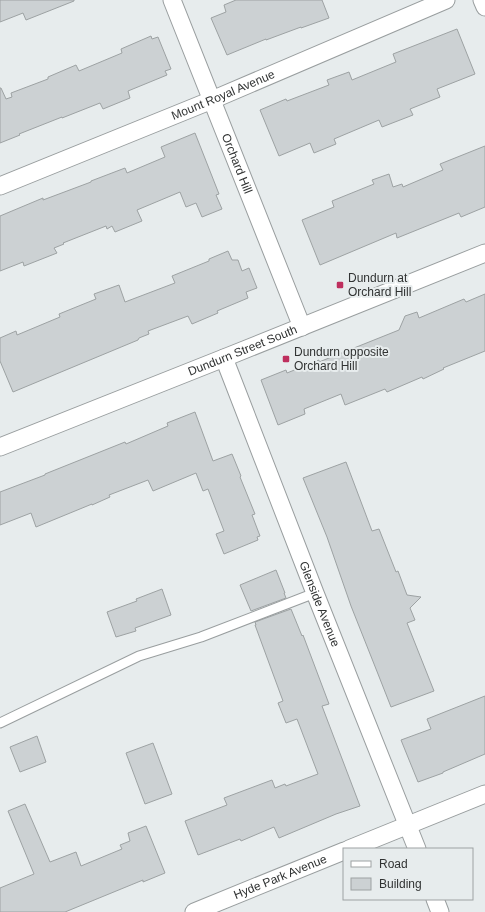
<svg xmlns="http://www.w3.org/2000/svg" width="485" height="912" font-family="Arial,sans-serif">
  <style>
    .building { fill: #ccd1d3; stroke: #9da2a3 }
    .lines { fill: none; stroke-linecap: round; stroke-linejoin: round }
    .lane-casing { stroke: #999e9f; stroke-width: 11 }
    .street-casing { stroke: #999e9f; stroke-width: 19 }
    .lane { stroke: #fff; stroke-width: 9 }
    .street { stroke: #fff; stroke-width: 17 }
    .poi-dot { fill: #be2f5e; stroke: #e7eced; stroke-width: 1.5 }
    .labels { text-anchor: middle; stroke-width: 4; stroke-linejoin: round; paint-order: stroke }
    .street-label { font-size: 12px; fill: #313333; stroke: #e7eced }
    .poi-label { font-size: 12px; fill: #313333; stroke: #e7eced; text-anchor: start }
  </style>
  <rect width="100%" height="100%" fill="#e7eced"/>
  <!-- building -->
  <path class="building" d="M 0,0 L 74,0 L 74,1 L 26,20 L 23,13 L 0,22 Z
    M 236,0 L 322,0 L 329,18 L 301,28 L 301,27 L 266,40 L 266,39 L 227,55 L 211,18 L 226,12 L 224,5 Z
    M 457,29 L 475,74 L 437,89 L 440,97 L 410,109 L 413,115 L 382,127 L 379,120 L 334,139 L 336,144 L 314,153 L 310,143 L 279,156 L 260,110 L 286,99 L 287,101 L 329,85 L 327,80 L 349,72 L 352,80 L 396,62 L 393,54 Z
    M 151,36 L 152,39 L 158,37 L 171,69 L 165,71 L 167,75 L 128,91 L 130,98 L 103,109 L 100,103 L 62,118 L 62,117 L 19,134 L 20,135 L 0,143 L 0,88 L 1,88 L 6,99 L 12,97 L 11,93 L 48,79 L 48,77 L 76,65 L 79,71 L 122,53 L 121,49 Z
    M 195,133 L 219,194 L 216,195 L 222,209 L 202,217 L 196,203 L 186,207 L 180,192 L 137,210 L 142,221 L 115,232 L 112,226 L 107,229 L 106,226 L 63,243 L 64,244 L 54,248 L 57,253 L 24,266 L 23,262 L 0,271 L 0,216 L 43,198 L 43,200 L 91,182 L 91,181 L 125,168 L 127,173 L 165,157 L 161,147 Z
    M 485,146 L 485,207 L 461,217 L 459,213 L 397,238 L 396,233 L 320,265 L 302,220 L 334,207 L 332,201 L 374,184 L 372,180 L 389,174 L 393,187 L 402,184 L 403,187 L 443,170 L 440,164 Z
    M 228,251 L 232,260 L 238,260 L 242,271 L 249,268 L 257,288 L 246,292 L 248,298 L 217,311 L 218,313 L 192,324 L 188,316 L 148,331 L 149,334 L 139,338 L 138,340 L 13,392 L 0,361 L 0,338 L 16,331 L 17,335 L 60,317 L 59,314 L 96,299 L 94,294 L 119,285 L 125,302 L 175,283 L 172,276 L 209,261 L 209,259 Z
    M 485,294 L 485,351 L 443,368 L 444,369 L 423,379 L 422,377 L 387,392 L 385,389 L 345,405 L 341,394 L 304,409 L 305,414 L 278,425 L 261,380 L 286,370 L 287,373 L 319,360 L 319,362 L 399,330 L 405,316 L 417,312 L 419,318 L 464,299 L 466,302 Z
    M 195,412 L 213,461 L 232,454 L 241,476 L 240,477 L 255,514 L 252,515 L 260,536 L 257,537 L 258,540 L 224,554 L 216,534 L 224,531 L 208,489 L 203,491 L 196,473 L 153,491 L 148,480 L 109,495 L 110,497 L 92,505 L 92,504 L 36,527 L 31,513 L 0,525 L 0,492 L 45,475 L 45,474 L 125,442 L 126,444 L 168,426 L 167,423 Z
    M 346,462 L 372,531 L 379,529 L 396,572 L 398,571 L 407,595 L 421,597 L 410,608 L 415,620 L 407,623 L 434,691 L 391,707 L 378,674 L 351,606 L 327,537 L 303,478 Z
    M 276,570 L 285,593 L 284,593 L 286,598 L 251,611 L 240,585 Z
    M 162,589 L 171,615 L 135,628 L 136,631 L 116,637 L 107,612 L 137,601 L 136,599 Z
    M 291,609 L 302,636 L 303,635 L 329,704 L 322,706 L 360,806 L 336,814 L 279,838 L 274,827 L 241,841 L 240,839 L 198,855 L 185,821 L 227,805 L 224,798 L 272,780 L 275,788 L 285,784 L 286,786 L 318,774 L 297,719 L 286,723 L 278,703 L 283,701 L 255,625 L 256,625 L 255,622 Z
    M 485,696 L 485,754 L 443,772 L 443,773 L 418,782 L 401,740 L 431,729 L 427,719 Z
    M 37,736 L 46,762 L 20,772 L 10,747 Z
    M 153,743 L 172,794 L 145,804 L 126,753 Z
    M 25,804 L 50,862 L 76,852 L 81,866 L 122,849 L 120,845 L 130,841 L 128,833 L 146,826 L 165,873 L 143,882 L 143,880 L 65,912 L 0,912 L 0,888 L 34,874 L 8,811 Z"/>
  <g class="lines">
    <!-- lane casing -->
    <g class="lane-casing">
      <path id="lane" d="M 0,723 L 139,656 L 201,637 L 315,593"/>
    </g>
    <!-- street casing -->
    <g class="street-casing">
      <g id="street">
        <path id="s1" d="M 172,0 L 302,327"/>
        <path d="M 482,0 L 485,7"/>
        <path id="s2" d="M 0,186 L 212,100 L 446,0"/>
        <path id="s3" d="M 224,358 L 315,593 L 417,849"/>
        <path id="s4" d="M 0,447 L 224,358 L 485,253"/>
        <path d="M 349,849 L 485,794"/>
        <path d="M 435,899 L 440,912"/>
        <path id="s5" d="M 194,912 L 344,851"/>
      </g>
    </g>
    <!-- lane -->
    <use href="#lane" class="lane"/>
    <!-- street -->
    <use href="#street" class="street"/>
  </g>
  <!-- markers -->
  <g class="poi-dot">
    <rect x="336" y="281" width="8" height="8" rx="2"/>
    <rect x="282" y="355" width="8" height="8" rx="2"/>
  </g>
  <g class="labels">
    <!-- street labels -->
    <g class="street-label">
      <text dy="4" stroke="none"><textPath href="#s2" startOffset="241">Mount Royal Avenue</textPath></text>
      <text dy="4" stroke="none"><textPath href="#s1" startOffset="176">Orchard Hill</textPath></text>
      <text dy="4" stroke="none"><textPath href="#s4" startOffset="261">Dundurn Street South</textPath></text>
      <text dy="4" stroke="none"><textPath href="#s3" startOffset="264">Glenside Avenue</textPath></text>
      <text dy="4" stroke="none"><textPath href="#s5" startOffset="93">Hyde Park Avenue</textPath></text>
    </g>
    <!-- poi labels -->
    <g class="poi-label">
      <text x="348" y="282">Dundurn at<tspan x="348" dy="14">Orchard Hill</tspan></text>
      <text x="294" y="356">Dundurn opposite<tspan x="294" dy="14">Orchard Hill</tspan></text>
    </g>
  </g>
  <!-- legend -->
  <rect x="343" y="848" width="130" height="52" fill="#e7eced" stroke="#9ea2a3"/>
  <rect x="351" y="861" width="20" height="6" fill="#ffffff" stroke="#9ea2a3"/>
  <text x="379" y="868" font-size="12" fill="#313333">Road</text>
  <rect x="351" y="878" width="20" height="12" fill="#ccd1d3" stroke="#9ea2a3"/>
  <text x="379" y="888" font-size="12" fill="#313333">Building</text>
</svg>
